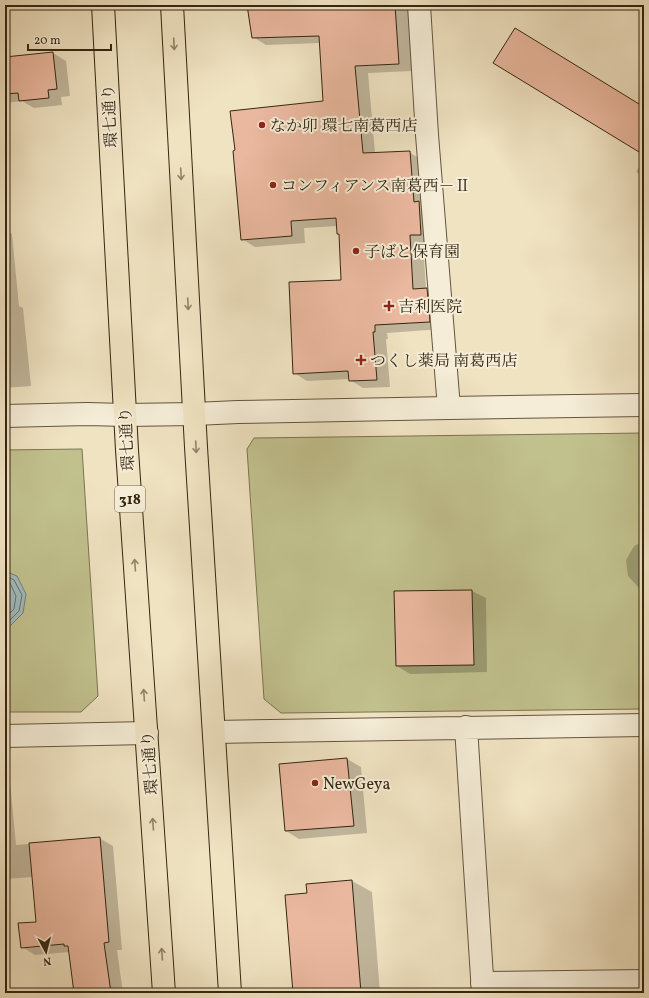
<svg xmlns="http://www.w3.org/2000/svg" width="649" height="998" font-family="Vollkorn,'Noto Serif JP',serif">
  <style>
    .green { fill: #c1c18e; stroke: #7a7450 }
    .water { fill: #a0bbbe; stroke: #757f79 }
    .shadow { fill: #0003 }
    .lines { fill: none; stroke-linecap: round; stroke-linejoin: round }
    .shore { stroke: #6a7068; stroke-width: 1 }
    .building { fill: #eab89f; stroke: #342611 }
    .street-casing { stroke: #63553d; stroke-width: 24 }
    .primary-casing { stroke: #342611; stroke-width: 24 }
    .street { stroke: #f5edd7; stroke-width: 22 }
    .primary { stroke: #f0e3c2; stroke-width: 22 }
    .oneway { stroke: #92846a }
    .poi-dot { fill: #8f2418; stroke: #f5edd7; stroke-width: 1.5 }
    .labels { text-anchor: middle; stroke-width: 4; stroke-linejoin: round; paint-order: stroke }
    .shield { fill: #f5edd7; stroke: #6e624c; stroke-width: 1 }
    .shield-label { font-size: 15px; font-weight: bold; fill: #342611 }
    .street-label { font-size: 16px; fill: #342611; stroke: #f5edd7 }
    .poi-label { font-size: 16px; fill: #342611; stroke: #f5edd7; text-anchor: start }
  </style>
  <rect width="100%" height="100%" fill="#f0e3c2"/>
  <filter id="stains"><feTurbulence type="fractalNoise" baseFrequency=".005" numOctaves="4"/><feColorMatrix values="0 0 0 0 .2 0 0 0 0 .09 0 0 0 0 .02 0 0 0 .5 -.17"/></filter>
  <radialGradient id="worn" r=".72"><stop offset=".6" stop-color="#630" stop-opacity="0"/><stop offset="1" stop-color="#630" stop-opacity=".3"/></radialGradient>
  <!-- green -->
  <path class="green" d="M 644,433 L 644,709 L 281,713 L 264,699 L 247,449 L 254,438 Z
    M 82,449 L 98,696 L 81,712 L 5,712 L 5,450 Z"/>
  <!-- water -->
  <path class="water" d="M 5,571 L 17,576 L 26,594 L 23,613 L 9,627 L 5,628 Z"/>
  <!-- shadow -->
  <path class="shadow" d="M 258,5 L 410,5 L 412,32 L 410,32 L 412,71 L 368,73 L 375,153 L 409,152 L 422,160 L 434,242 L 423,242 L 426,289 L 440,297 L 442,329 L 387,333 L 388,339 L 386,339 L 390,387 L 363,388 L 350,380 L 350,379 L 307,381 L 294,373 L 343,281 L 340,235 L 338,234 L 337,226 L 304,228 L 305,243 L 255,247 L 242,239 L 236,151 L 324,102 L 320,43 L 266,45 L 253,37 Z
    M 53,53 L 66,61 L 70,96 L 61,97 L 62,105 L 34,108 L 22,101 L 5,103 L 5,58 Z
    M 644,158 L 644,177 L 636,172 Z
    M 5,230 L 12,234 L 19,306 L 23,308 L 31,386 L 5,388 Z
    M 644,541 L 644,591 L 639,588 L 628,576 L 626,560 L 634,546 Z
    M 472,591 L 486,598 L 487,672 L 410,674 L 397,666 L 395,592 Z
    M 5,759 L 8,761 L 16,845 L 99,838 L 113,846 L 122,950 L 117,950 L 123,993 L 75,993 L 70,952 L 35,955 L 22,947 L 37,923 L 33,877 L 5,879 Z
    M 347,759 L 361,767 L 367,833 L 299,839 L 286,831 L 280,765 Z
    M 352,881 L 372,892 L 380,993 L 294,993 L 308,894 Z"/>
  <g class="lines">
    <!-- shore -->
    <path class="shore" d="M 5,575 L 14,580 L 22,595 L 19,611 L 7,623 L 5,624
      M 5,581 L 10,583 L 16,596 L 14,609 L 5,618"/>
  </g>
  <!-- building -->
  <path class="building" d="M 247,5 L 395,5 L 399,64 L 355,66 L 363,153 L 410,151 L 414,202 L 419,201 L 421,235 L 410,235 L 413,289 L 427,288 L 430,322 L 375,325 L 375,332 L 373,332 L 377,380 L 349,381 L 348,371 L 293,374 L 289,282 L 341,280 L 339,234 L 337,234 L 336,218 L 291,221 L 292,236 L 241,240 L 233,151 L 235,150 L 230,111 L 323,101 L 319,36 L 252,38 Z
    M 515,28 L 644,107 L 644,155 L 493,63 Z
    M 53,52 L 57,89 L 48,90 L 49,98 L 19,101 L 18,93 L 5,94 L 5,57 Z
    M 472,590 L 474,665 L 396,666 L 394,591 Z
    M 347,758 L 354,826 L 285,831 L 279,764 Z
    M 100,837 L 109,942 L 104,943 L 111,993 L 74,993 L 68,946 L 64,946 L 64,944 L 21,948 L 18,923 L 36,922 L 29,843 Z
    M 352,880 L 361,993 L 293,993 L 285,895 L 307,893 L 306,884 Z"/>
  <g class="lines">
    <!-- street casing -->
    <g class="street-casing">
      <path id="street" d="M 419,5 L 427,135 L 449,408
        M 5,416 L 87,414 L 125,415 L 195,414 L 238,412 L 449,408 L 644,405
        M 466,727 L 483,993
        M 214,732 L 644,725
        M 5,736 L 147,733
        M 482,983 L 644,981"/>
    </g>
    <!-- primary casing -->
    <g class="primary-casing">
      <path id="primary" d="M 103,5 L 127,450 L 164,993
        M 172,5 L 196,447 L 230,993"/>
    </g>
    <!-- street -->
    <use href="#street" class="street"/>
    <!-- primary -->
    <use href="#primary" class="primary"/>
  </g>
  <!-- one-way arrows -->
  <defs><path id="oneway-shaft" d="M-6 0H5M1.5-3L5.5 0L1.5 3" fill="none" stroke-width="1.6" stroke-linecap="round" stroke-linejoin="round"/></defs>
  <g class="oneway">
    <use href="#oneway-shaft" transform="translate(174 44) rotate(87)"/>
    <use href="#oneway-shaft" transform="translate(181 174) rotate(87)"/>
    <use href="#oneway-shaft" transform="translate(188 304) rotate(87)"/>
    <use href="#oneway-shaft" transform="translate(196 447) rotate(87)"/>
    <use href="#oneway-shaft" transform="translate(135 565) rotate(-94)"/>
    <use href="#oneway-shaft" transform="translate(144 695) rotate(-94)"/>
    <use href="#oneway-shaft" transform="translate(153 824) rotate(-94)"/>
    <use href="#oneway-shaft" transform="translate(162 954) rotate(-94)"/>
  </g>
  <!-- markers -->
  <g class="poi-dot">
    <circle cx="262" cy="125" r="4"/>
    <circle cx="273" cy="185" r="4"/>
    <circle cx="356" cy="251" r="4"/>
    <path d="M387 300h4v4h4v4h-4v4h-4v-4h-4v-4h4z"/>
    <path d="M359 354h4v4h4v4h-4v4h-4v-4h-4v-4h4z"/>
    <circle cx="315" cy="783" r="4"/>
  </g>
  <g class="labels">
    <!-- shield labels -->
    <rect class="shield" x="115" y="486" width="30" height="26" rx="3"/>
    <g class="shield-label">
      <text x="130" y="504">318</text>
    </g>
    <!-- street labels -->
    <g class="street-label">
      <text transform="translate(109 116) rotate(-93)" y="6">環七通り</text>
      <text transform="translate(126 439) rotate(-93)" y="6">環七通り</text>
      <text transform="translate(149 763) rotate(-94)" y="6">環七通り</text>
    </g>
    <!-- poi labels -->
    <g class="poi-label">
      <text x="270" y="131">なか卯 環七南葛西店</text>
      <text x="281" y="191">コンフィアンス南葛西－Ⅱ</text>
      <text x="364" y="257">子ばと保育園</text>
      <text x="398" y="312">吉利医院</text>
      <text x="370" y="366">つくし薬局 南葛西店</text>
      <text x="323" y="789">NewGeya</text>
    </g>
  </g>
  <!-- margin -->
  <rect width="649" height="998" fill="none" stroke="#f0e3c2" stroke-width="20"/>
  <rect x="6" y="6" width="637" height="986" fill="none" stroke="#342611" stroke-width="2"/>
  <rect x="10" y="10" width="629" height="978" fill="none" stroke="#342611"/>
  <!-- north arrow -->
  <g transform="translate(46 952) rotate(173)" stroke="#f5edd7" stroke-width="3" paint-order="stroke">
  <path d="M0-3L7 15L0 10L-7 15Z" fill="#342611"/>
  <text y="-6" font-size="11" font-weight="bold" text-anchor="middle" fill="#342611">N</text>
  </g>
  <!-- scale -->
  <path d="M28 44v6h83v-6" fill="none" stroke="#342611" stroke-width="2"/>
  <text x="34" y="44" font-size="12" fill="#342611" stroke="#f5edd7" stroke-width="3" paint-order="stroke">20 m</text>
  <rect width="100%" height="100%" filter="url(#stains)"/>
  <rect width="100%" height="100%" fill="url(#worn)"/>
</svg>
